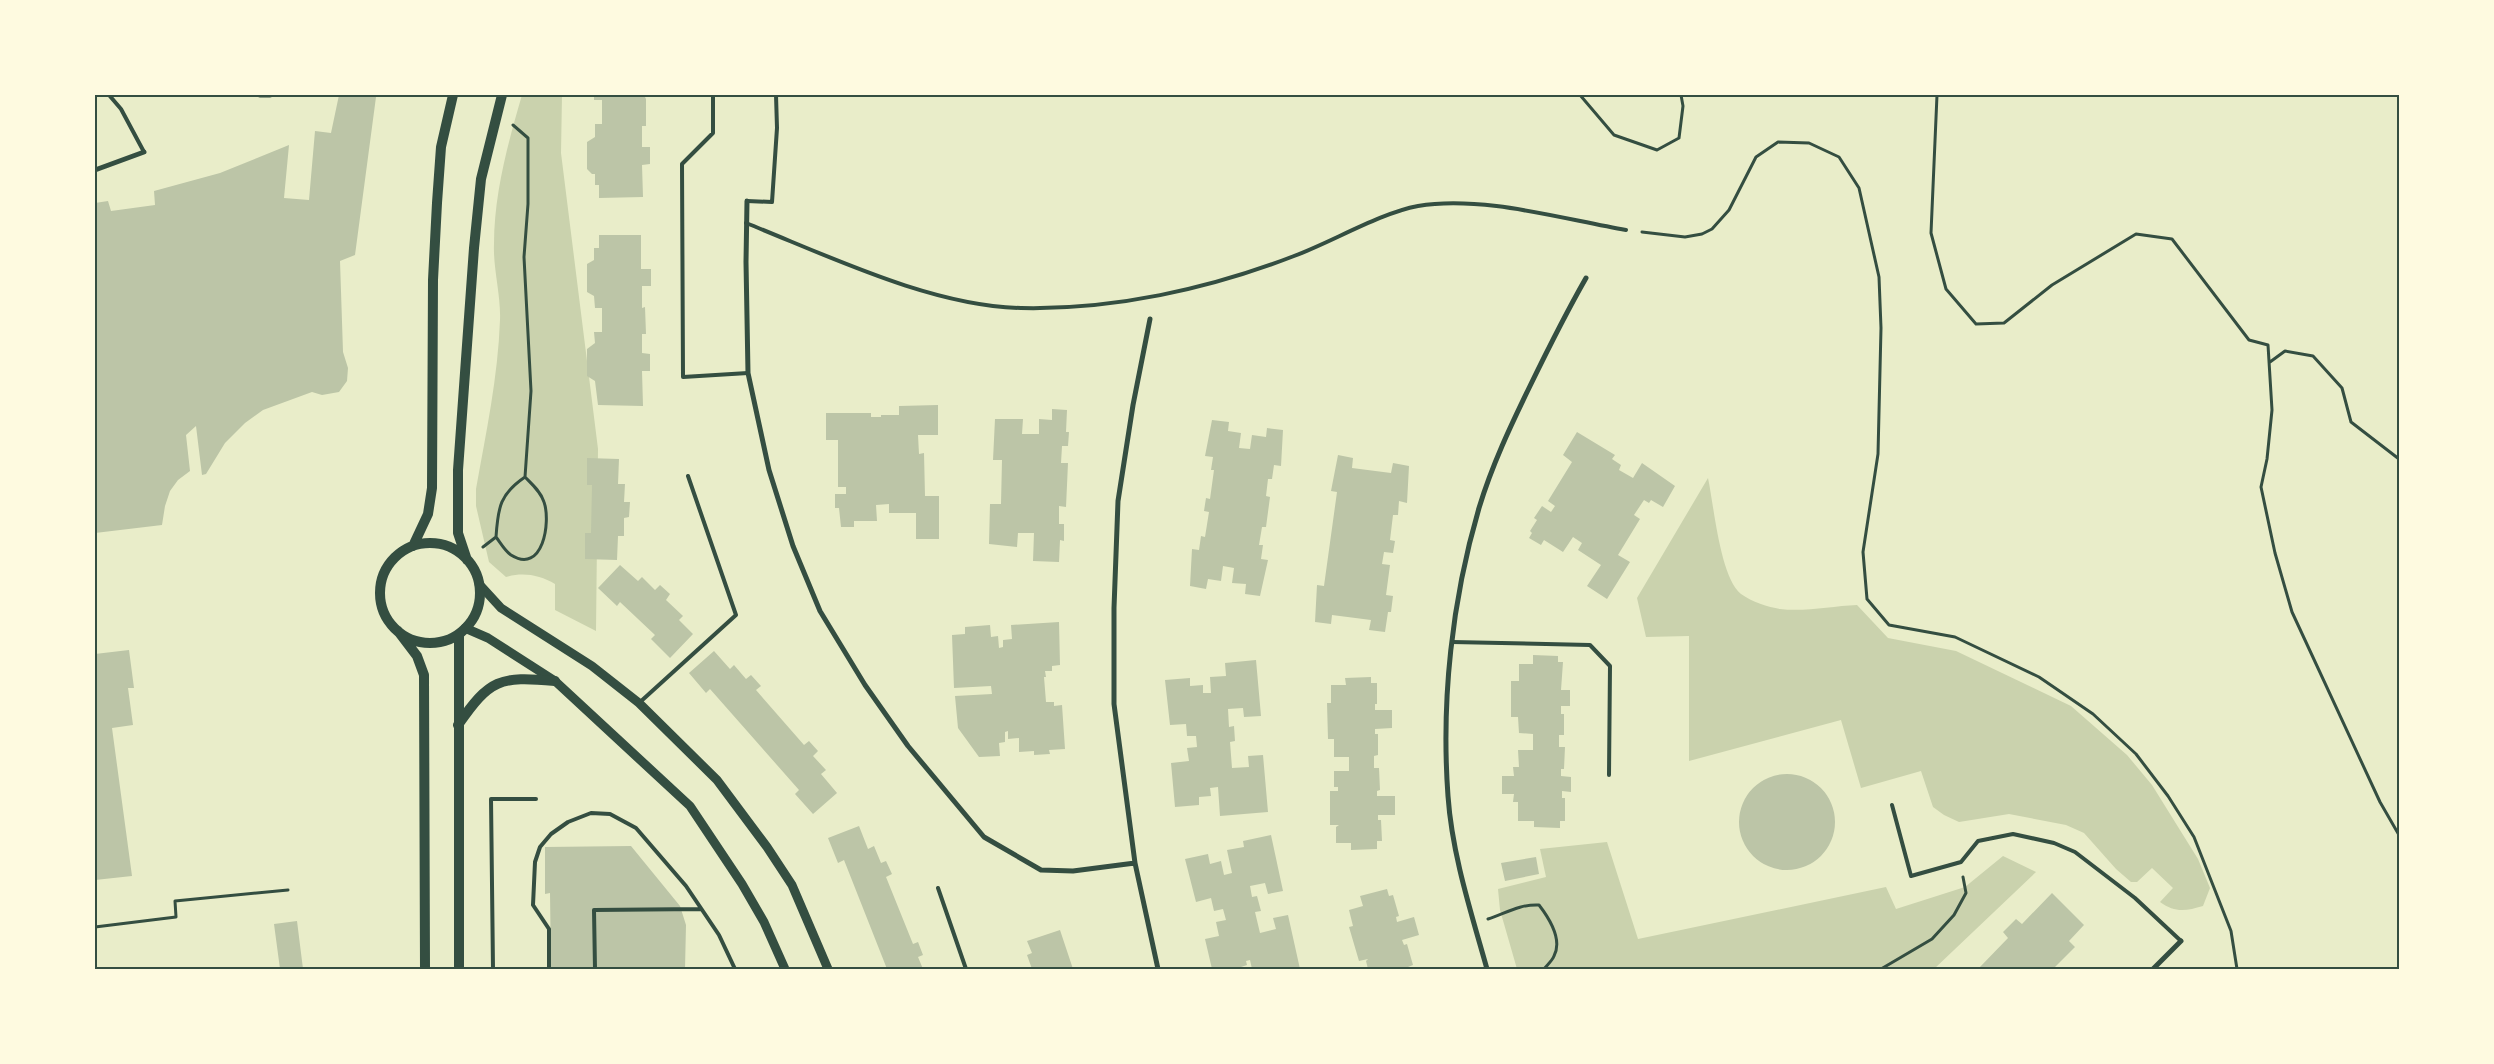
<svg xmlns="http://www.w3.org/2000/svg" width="2494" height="1064" font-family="Helvetica,sans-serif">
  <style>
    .green { fill: #cad2ad }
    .building { fill: #bcc5a7 }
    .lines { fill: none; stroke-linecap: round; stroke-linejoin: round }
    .path { stroke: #344e41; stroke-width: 3 }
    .service { stroke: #344e41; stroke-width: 4 }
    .minor { stroke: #344e41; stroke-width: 5 }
    .tertiary { stroke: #344e41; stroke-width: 9 }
    .secondary { stroke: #344e41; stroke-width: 10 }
    .neatline { fill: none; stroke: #344e41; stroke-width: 2 }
  </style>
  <rect width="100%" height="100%" fill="#e9edc9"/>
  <!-- green -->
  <path class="green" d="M 522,95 L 562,95 L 561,153 L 598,449 L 596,631 L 555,610 L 555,584 C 540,575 523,572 506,577 L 489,562 L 476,506 L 476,489 C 486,433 498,377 500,320 C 501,295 493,269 494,244 C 494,194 508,143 522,95 Z
    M 1708,478 C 1714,506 1720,577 1741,594 C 1752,602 1768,607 1780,609 C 1805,612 1832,606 1857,605 L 1888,638 L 1956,651 L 2071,706 L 2127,755 L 2152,785 L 2198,859 L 2210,888 L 2203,906 C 2186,911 2175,913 2160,902 L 2173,888 L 2152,868 L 2137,882 L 2131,882 L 2116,869 L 2084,833 L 2066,825 L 2009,814 L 1959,822 L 1944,815 L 1933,807 L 1921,771 L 1861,788 L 1841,720 L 1689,761 L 1689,636 L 1646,637 L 1637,598 Z
    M 1607,842 L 1638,939 L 1886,887 L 1896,909 L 1965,887 L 2003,856 L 2036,872 L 1934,969 L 1517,969 L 1500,910 L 1498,889 L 1546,877 L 1540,849 Z"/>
  <!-- building -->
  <path class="building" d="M 339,95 L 376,97 L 355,255 L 340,261 L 343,352 L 348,368 L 347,381 L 339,392 L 322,395 L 312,392 L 263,410 L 245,423 L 225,443 L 206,474 L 202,475 L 196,426 L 186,435 L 190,471 L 178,480 L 170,491 L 165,506 L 162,525 L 95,533 L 95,203 L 108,201 L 111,211 L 155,205 L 154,191 L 220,173 L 289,145 L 284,198 L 309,200 L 315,131 L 331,133 Z
    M 594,95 L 644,95 L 646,99 L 646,126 L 642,126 L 642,147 L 650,147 L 650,164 L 642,165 L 643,197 L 599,198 L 599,185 L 595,185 L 595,174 L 592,174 L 587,169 L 587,142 L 595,137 L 595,124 L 602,124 L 602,100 L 594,100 Z
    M 599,235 L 641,235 L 641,269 L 651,269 L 651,286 L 642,286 L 642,308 L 645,307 L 646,334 L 642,334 L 642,353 L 650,354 L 650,371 L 642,371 L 643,406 L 598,405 L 595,381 L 587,376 L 587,349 L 595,343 L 594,332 L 602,332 L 602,308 L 595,308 L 594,296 L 587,292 L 587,264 L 594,260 L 594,248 L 599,248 Z
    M 938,405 L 938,435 L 918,435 L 919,454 L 924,453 L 925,496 L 939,496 L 939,539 L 916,539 L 916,513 L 889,513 L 889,504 L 876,505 L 877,521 L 854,521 L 854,527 L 841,527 L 839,508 L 835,508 L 835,494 L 846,494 L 846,487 L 838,487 L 838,440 L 826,440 L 826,413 L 871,413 L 871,417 L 881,417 L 881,415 L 899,415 L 899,406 Z
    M 1052,409 L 1067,410 L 1066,432 L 1069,432 L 1068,446 L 1062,446 L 1061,463 L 1068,463 L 1066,507 L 1059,506 L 1059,524 L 1064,524 L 1064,541 L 1060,540 L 1059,562 L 1033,561 L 1034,533 L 1018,533 L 1017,547 L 989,544 L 990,504 L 1001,504 L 1002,460 L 993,460 L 995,419 L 1023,419 L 1022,434 L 1039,434 L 1039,419 L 1052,420 Z
    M 1212,420 L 1229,422 L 1228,431 L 1241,433 L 1239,448 L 1250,449 L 1252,435 L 1266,437 L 1267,428 L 1283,430 L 1281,466 L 1274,465 L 1272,479 L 1268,479 L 1266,496 L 1270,497 L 1266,527 L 1262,527 L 1259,545 L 1263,545 L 1261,559 L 1268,560 L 1260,596 L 1245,594 L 1246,584 L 1232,583 L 1234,568 L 1223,566 L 1221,581 L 1208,579 L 1206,589 L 1190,586 L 1192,549 L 1199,550 L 1201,536 L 1205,537 L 1209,512 L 1204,511 L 1206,498 L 1210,499 L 1214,470 L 1211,470 L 1213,457 L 1205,456 Z
    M 1577,432 L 1615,455 L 1612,459 L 1621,465 L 1619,470 L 1633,478 L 1642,463 L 1675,486 L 1663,507 L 1651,500 L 1649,503 L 1644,500 L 1634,515 L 1640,519 L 1618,555 L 1630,562 L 1607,599 L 1587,586 L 1601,565 L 1578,550 L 1582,543 L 1573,537 L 1563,552 L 1544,540 L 1541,545 L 1529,538 L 1532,533 L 1530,531 L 1537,520 L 1534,518 L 1542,506 L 1551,512 L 1555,506 L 1548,501 L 1572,462 L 1563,455 Z
    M 1338,455 L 1353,458 L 1352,468 L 1391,473 L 1393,463 L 1409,466 L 1407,503 L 1399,501 L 1398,515 L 1393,515 L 1390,540 L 1395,541 L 1393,553 L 1384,552 L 1382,564 L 1390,565 L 1386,595 L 1393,596 L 1391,612 L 1388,612 L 1385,632 L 1369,630 L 1371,620 L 1332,615 L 1331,624 L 1315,622 L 1317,585 L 1324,586 L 1337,492 L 1331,491 Z
    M 587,458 L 619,459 L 618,484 L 625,484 L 624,502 L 630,502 L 629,517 L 624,518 L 624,536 L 618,536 L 617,560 L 585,559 L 585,533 L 591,533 L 592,485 L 587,485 Z
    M 620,565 L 638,581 L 642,577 L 655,590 L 660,585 L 670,594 L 666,600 L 683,616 L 679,620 L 693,634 L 670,658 L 651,639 L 655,635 L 620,602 L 617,606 L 598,588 Z
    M 1059,622 L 1060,665 L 1052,666 L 1052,671 L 1045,671 L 1046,677 L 1044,677 L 1046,702 L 1054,702 L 1054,706 L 1062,705 L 1065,749 L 1049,750 L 1050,754 L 1034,755 L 1034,751 L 1019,752 L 1019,738 L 1008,739 L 1008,731 L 1005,732 L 1005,742 L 999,743 L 1000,756 L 979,757 L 958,728 L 955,696 L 992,694 L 991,686 L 954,688 L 952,635 L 965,634 L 965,627 L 990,625 L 991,637 L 998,636 L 999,648 L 1003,647 L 1003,640 L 1012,639 L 1011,625 Z
    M 129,650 L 134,688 L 128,688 L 133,725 L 112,728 L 132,876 L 95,880 L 95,654 Z
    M 714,651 L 730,669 L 734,665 L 746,679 L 751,675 L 761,686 L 756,690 L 804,745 L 809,741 L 818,751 L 813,756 L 826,770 L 821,774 L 837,793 L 813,814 L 795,794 L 799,790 L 710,689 L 706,693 L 689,673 Z
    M 1533,655 L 1558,656 L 1558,662 L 1563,662 L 1561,690 L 1570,690 L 1570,706 L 1561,706 L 1561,714 L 1564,714 L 1564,735 L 1559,735 L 1559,747 L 1565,747 L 1564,769 L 1561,769 L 1561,776 L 1571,777 L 1571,792 L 1562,791 L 1562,798 L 1565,798 L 1565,821 L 1560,821 L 1560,828 L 1534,827 L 1534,821 L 1518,821 L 1518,802 L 1513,802 L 1514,794 L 1502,794 L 1502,776 L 1514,776 L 1513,767 L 1519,767 L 1518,750 L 1533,750 L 1533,734 L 1519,733 L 1518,717 L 1511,717 L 1511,681 L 1519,681 L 1519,664 L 1533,664 Z
    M 1256,660 L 1261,716 L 1244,717 L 1243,708 L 1228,709 L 1229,727 L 1234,726 L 1235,741 L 1230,742 L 1232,768 L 1249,767 L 1248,756 L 1263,755 L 1268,812 L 1220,816 L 1218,787 L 1210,788 L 1211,796 L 1199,797 L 1199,805 L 1175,807 L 1171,763 L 1189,761 L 1187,748 L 1197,747 L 1196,736 L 1187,736 L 1186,724 L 1170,725 L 1165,680 L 1190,678 L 1190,686 L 1203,685 L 1203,693 L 1211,693 L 1210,677 L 1226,676 L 1225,663 Z
    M 1371,677 L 1371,683 L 1377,683 L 1377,704 L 1375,704 L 1375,710 L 1392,710 L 1392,728 L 1375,729 L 1375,734 L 1378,734 L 1378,755 L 1374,756 L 1374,768 L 1379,768 L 1380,790 L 1377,791 L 1377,796 L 1395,796 L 1395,815 L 1378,815 L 1378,820 L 1381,820 L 1382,841 L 1377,841 L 1377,849 L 1351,850 L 1351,843 L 1336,843 L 1336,827 L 1339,825 L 1330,825 L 1330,791 L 1338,791 L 1338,787 L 1334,787 L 1334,771 L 1349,771 L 1349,757 L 1334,757 L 1334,739 L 1328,739 L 1327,703 L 1331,703 L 1331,685 L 1346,685 L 1345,678 Z
    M1739 822a48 48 0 1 1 96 0a48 48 0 1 1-96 0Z
    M 859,826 L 868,849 L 874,846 L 881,863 L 886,861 L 892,874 L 886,877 L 913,944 L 918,942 L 923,955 L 918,957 L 923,969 L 887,969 L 844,860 L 838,863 L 828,838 Z
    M 1271,835 L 1283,891 L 1268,894 L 1265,883 L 1250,886 L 1252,897 L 1257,896 L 1261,911 L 1255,912 L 1260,933 L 1276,929 L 1273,918 L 1288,915 L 1300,969 L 1252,969 L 1250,960 L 1246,961 L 1247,965 L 1235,969 L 1212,969 L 1205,939 L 1219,936 L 1216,922 L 1226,920 L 1223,909 L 1214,911 L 1211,898 L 1196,902 L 1185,859 L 1208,854 L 1210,864 L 1221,861 L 1224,875 L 1232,873 L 1227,850 L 1244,847 L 1243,841 Z
    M 631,846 L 680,906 L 686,925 L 685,969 L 551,969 L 550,893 L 545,894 L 545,847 Z
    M 1536,857 L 1539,874 L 1505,881 L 1501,863 Z
    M 1387,889 L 1389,896 L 1393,895 L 1399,916 L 1396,917 L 1397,922 L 1414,917 L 1419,935 L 1402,940 L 1404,945 L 1407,944 L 1413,965 L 1408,967 L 1409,969 L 1368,969 L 1366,961 L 1368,959 L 1359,961 L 1349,927 L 1353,926 L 1349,910 L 1363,906 L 1360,896 Z
    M 2052,893 L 2084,925 L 2069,941 L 2075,947 L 2053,969 L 1980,969 L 1979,968 L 2008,938 L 2003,932 L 2016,919 L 2022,924 Z
    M 297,921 L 303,969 L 280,969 L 274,924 Z
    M 1060,930 L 1073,969 L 1032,969 L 1027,955 L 1032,953 L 1027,941 Z"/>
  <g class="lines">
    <!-- path -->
    <path class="path" d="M 1580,95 L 1614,135 L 1657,150 L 1679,138 L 1683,106 L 1681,95
      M 1937,95 L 1931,233 L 1946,289 L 1976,324 L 2004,323 L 2052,285 L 2136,234 L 2172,239 L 2249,340 L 2268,345 L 2272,410 L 2267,459 L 2261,487 L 2275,553 L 2292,612 L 2380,802 L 2399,835
      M 513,125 L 528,138 L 528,204 L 524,257 L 531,391 L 525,477
      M 1642,232 L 1685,237 L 1702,234 L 1712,229 L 1729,210 L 1756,157 L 1778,142 L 1809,143 L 1839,157 L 1859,188 L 1879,277 L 1881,328 L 1878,454 L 1863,552 L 1867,599 L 1889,625 L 1955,637 L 2039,677 L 2093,714 L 2136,754 L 2168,796 L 2194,837 L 2231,931 L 2237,969
      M 2270,362 L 2285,351 L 2313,356 L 2342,388 L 2351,422 L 2399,459
      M 483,547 L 496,537 C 498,507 500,494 525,477 C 532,484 541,492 544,502 C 551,522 543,575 511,555 C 505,551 500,542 496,537
      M 1488,919 C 1506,913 1520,904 1539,905 C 1549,918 1563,939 1554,956 C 1552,961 1547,965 1544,969
      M 95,927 L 176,917 L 175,901 L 288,890
      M 1881,969 L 1932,939 L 1954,915 L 1966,893 L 1963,877"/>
    <!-- service -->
    <path class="service" d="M 109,95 L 121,109 L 144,152
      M 713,95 L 713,133 L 682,164 L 683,377 L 748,373
      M 747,201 L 772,202 L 777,128 L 776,95
      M 746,223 C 829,256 931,306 1021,308 C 1113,310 1209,289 1294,256 C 1332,242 1380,213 1418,206 C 1481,195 1562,219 1626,230
      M 1452,642 L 1590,645 L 1610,666 L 1609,775
      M 639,703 L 736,615 L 688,476
      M 1892,805 L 1911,876 L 1961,862 L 1978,841 L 2013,834 L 2054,843 L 2075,852 L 2135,898 L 2181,941
      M 938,888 L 966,969
      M 493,969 L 491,799 L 536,799
      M 549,969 L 549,929 L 533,905 L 535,862 L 540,847 L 551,834 L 568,822 L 591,813 L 610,814 L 636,828 L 686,886 L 719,935 L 735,969
      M 595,969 L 594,910 L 701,909"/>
    <!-- minor -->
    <path class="minor" d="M 260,95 L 270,95
      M 95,170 L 144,152
      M 747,201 L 746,262 L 748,373 L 769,470 L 793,546 L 820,611 L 865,685 L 908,746 L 984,837 L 1041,870 L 1073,871 L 1135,863
      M 1150,319 L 1133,405 L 1118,501 L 1114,608 L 1114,704 L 1135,863 L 1158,969
      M 1487,969 C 1471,912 1452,854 1448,796 C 1441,700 1452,600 1479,508 C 1492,465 1511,425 1530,386 C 1548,349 1566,313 1586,278
      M 2153,969 L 2181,941"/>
    <!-- tertiary -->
    <path class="tertiary" d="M 479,584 L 501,608 L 592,666 L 639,703 L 717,780 L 767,847 L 792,885 L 828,969
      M 465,628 L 488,638 L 555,681 L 690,806 L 742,884 L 764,922 L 785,969"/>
    <!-- secondary -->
    <path class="secondary" d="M380 593a50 50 0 1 1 100 0a50 50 0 1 1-100 0Z
      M 413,546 L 428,514 L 432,488 L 433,280 L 437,203 L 441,147 L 453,95
      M 467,560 L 458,533 L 458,470 L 474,248 L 481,179 L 502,95
      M 398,631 L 417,656 L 424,675 L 425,969
      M 458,725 C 490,679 499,676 555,681
      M 459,969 L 459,634"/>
  </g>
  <!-- border -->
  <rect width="2494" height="1064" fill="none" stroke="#fefae0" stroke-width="192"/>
  <rect x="96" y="96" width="2302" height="872" class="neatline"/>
</svg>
